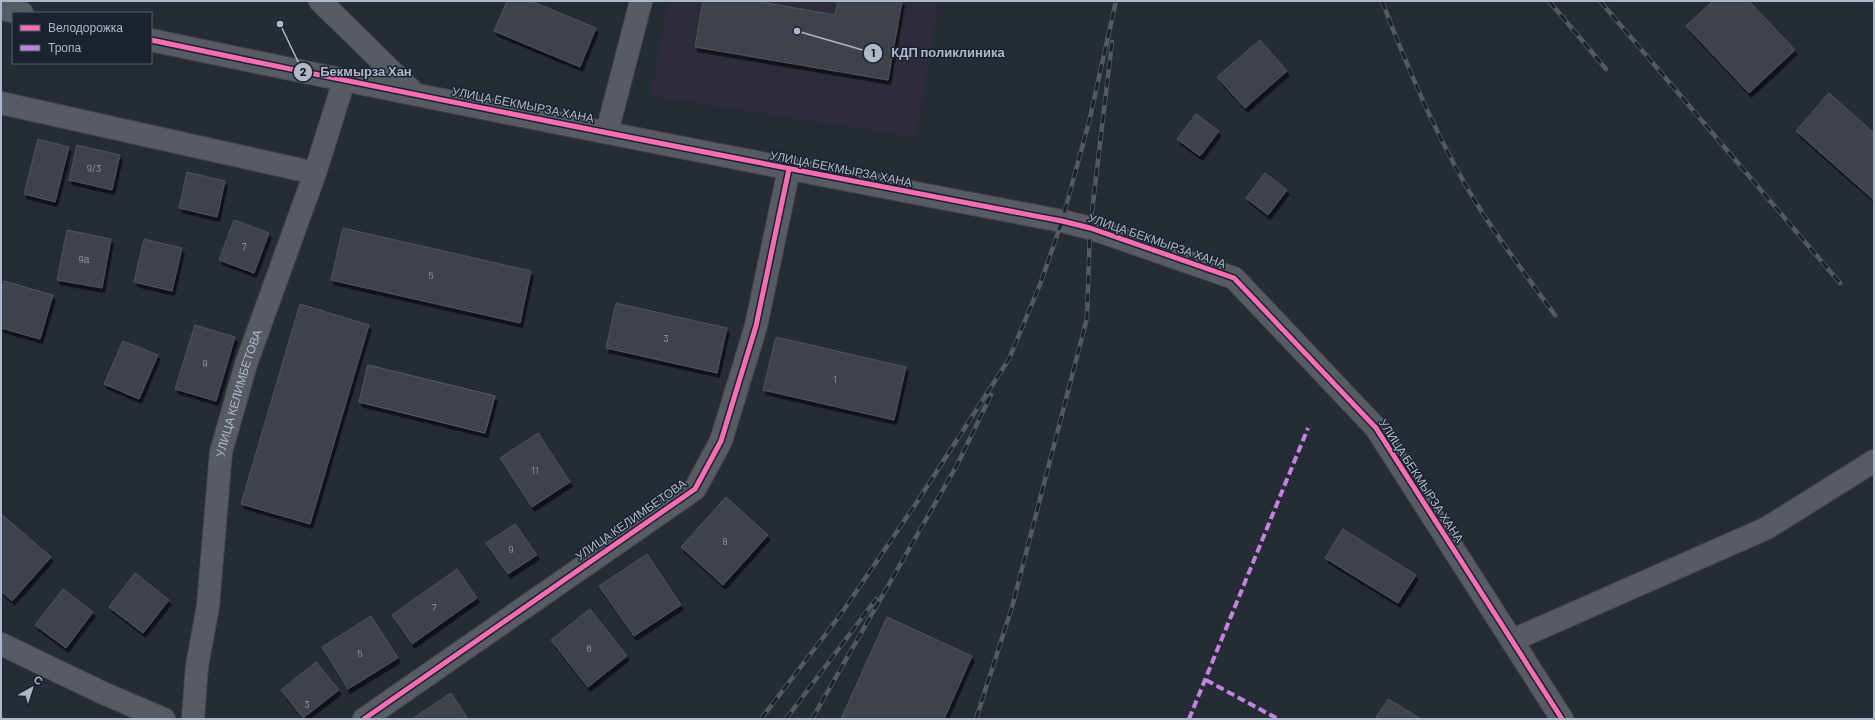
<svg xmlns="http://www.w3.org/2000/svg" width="1875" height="720" font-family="Barlow,sans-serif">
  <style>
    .medical { fill: #2e2c3b }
    .building { fill: #3e434c; stroke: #4e545e; filter: url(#shadow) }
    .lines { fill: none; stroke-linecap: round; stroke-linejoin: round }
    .minor-casing { stroke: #43474f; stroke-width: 24 }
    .minor { stroke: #565b64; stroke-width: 22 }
    .rail-casing { stroke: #555a62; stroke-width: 4.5 }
    .rail { stroke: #192330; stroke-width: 3; stroke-dasharray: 9; stroke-linecap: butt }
    .quiet { stroke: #c483df; stroke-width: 4; stroke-dasharray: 8 4; stroke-linecap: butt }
    .cycleway-casing { stroke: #192330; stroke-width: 8 }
    .cycleway { stroke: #f96db3; stroke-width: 5 }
    .labels { text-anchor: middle; stroke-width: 3; stroke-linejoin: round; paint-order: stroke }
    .number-label { font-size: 10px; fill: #939ba9 }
    .street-label { font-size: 12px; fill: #afb8c8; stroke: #192330 }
    .leader { fill: none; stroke: #afb8c8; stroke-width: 1.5 }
    .callout-dot { fill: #afb8c8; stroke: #192330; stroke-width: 1.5 }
    .mark-label { font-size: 12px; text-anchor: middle; font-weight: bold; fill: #111 }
    .callout-label { font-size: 13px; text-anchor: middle; font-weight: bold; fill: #afb8c8; stroke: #192330; stroke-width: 3; stroke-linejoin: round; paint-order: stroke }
  </style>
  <defs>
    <filter id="shadow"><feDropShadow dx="2.5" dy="4.5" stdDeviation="0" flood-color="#0009"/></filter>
  </defs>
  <rect width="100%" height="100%" fill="#262c36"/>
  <!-- medical -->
  <path class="medical" d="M 668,1 L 939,1 L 916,137 L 651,96 Z"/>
  <!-- building -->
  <path class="building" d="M 507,1 L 531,1 L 596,28 L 580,67 L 494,31 Z
    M 703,1 L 767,1 L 767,3 L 835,15 L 838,1 L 902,1 L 888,80 L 695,47 Z
    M 1713,1 L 1749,1 L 1795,50 L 1749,93 L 1686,26 Z
    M 1260,40 L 1287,71 L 1245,108 L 1217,77 Z
    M 1829,93 L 1874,133 L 1874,200 L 1796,131 Z
    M 1196,114 L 1219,131 L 1200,156 L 1177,139 Z
    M 38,139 L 69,147 L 55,202 L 24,194 Z
    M 77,145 L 120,155 L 112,190 L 69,180 Z
    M 187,172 L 225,181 L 217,217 L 179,208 Z
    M 1265,173 L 1287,190 L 1268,215 L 1246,198 Z
    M 234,220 L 269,233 L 254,273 L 219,260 Z
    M 343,228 L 531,271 L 520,323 L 331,280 Z
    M 67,230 L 111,239 L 102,288 L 57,280 Z
    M 144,239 L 182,248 L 172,291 L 134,282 Z
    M 4,281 L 53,295 L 40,339 L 1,328 L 1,293 Z
    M 616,303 L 727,328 L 717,373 L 606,348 Z
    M 300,304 L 369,325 L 310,524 L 241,504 Z
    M 195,325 L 235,337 L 216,401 L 175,389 Z
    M 776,337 L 906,367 L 894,420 L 763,390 Z
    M 123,341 L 158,355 L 139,399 L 104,384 Z
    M 368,365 L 495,396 L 485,433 L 359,402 Z
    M 368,365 L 495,396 L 485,433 L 359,402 Z
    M 538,433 L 570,482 L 532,507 L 500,458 Z
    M 726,497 L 768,535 L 723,585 L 681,547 Z
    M 1,514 L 51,557 L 12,601 L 1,591 Z
    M 515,524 L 537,555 L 508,574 L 486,543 Z
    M 1343,529 L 1416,575 L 1398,603 L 1325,558 Z
    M 647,554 L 681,605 L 634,636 L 599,586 Z
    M 457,569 L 477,598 L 412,644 L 392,615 Z
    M 135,573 L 169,600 L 143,633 L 109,607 Z
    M 63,589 L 93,612 L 66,648 L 35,625 Z
    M 590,609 L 627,656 L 588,687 L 551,640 Z
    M 371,616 L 398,658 L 348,689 L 322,647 Z
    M 887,617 L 972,656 L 944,719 L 841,719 Z
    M 316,662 L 339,690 L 303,718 L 281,690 Z
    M 451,693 L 468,719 L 412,719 Z
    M 1388,699 L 1421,719 L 1375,719 Z"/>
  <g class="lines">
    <!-- minor casing -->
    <g class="minor-casing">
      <g id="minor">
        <path d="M 320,1 L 415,94"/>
        <path d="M 1,9 L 22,13"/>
        <path d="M 151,40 C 454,104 758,163 1062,221 L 1090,228 L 1234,278 L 1376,428 L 1562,719"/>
        <path d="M 1,103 L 315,173"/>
        <path d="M 607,132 L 641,1"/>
        <path d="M 1513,640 L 1767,528 L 1874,461"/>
        <path d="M 1,644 L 103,693 L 164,719"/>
        <path id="s1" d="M 193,719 L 197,666 L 208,606 L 221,452 L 246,364 L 315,173 L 344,81"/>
        <path d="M 364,719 L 695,489 L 721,441 L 756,326 L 789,169"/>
      </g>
    </g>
    <!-- minor -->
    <use href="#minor" class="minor"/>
    <!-- rail casing -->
    <g class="rail-casing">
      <path id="rail" d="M 1382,1 C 1410,74 1441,148 1483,214 C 1506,249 1531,282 1555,315
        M 1549,1 L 1606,69
        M 1600,1 L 1840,283
        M 761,719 L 841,614 L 919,499 L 1009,359 L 1041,282 L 1062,221 L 1089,122 L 1116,1
        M 786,719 L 876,599
        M 812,719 L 957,465 L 991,395
        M 976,719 L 1012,607 L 1087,318 L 1090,228 L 1112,42"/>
    </g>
    <!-- rail -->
    <use href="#rail" class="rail"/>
    <!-- quiet -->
    <path class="quiet" d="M 1206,680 L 1278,719
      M 1189,719 L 1308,428"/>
    <!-- cycleway casing -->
    <g class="cycleway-casing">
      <path id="cycleway" d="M 151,40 C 454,104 758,163 1062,221 L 1090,228 L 1234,278 L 1376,428 L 1562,719
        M 364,719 L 695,489 L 721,441 L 756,326 L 789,169"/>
    </g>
    <!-- cycleway -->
    <use href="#cycleway" class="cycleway"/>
  </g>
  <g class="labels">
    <!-- number labels -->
    <g class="number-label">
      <text x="94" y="172">9/3</text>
      <text x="244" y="250">7</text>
      <text x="84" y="263">9а</text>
      <text x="431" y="279">5</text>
      <text x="666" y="342">3</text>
      <text x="205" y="367">9</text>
      <text x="835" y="383">1</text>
      <text x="535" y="474">11</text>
      <text x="725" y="545">8</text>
      <text x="511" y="553">9</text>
      <text x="434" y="611">7</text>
      <text x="589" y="652">6</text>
      <text x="360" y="657">5</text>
      <text x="307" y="708">3</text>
    </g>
    <!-- street labels -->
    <g class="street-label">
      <text transform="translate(523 105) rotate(11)" y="4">УЛИЦА БЕКМЫРЗА ХАНА</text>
      <text transform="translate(841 169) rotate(11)" y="4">УЛИЦА БЕКМЫРЗА ХАНА</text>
      <text transform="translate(1157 241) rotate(19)" y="4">УЛИЦА БЕКМЫРЗА ХАНА</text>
      <text dy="4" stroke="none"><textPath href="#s1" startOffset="330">УЛИЦА КЕЛИМБЕТОВА</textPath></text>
      <text transform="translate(1421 481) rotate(57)" y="4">УЛИЦА БЕКМЫРЗА ХАНА</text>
      <text transform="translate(631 520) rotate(-35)" y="4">УЛИЦА КЕЛИМБЕТОВА</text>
    </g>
  </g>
  <!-- callouts -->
  <path class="leader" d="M797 31L873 53M280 24L303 72"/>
  <g class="callout-dot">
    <circle cx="797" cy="31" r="4"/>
    <circle cx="280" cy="24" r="4"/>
    <circle cx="873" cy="53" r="10"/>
    <circle cx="303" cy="72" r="10"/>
  </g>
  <g class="mark-label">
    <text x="873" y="57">1</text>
    <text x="303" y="76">2</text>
  </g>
  <g class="callout-label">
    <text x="948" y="57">КДП поликлиника</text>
    <text x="366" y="76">Бекмырза Хан</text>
  </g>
  <!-- border -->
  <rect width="1875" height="720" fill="none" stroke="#afb8c8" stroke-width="4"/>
  <!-- legend -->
  <rect x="12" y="12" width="140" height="52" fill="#192330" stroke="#555f6d"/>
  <rect x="20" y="25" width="20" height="6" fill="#f96db3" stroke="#555f6d"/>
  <text x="48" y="32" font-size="12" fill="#afb8c8">Велодорожка</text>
  <rect x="20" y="45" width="20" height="6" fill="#c483df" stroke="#555f6d"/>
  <text x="48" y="52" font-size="12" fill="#afb8c8">Тропа</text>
  <!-- north arrow -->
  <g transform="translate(32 688) rotate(39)" stroke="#192330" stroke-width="3" paint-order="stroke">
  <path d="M0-3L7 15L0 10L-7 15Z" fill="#afb8c8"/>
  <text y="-6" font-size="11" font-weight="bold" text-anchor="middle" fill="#afb8c8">С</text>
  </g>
</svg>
